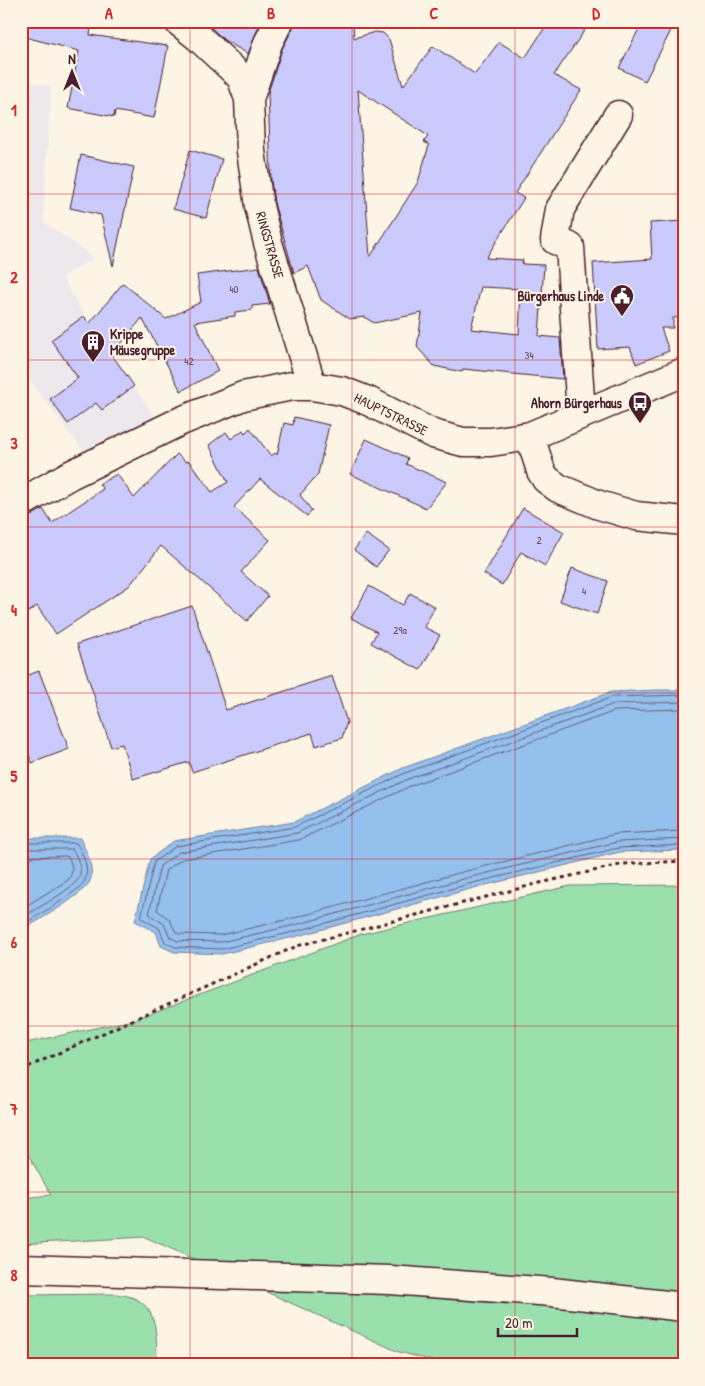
<svg xmlns="http://www.w3.org/2000/svg" width="705" height="1386" font-family="'Patrick Hand',sans-serif">
  <style>
    .built { fill: #ede8ec }
    .green { fill: #9ae0ad; stroke: #72806c }
    .water { fill: #94c0ed; stroke: #76809f }
    .lines { fill: none; stroke-linecap: round; stroke-linejoin: round }
    .shore { stroke: #685f79; stroke-width: 1 }
    .building { fill: #cbcafc; stroke: #4a1f2b; fill-rule: evenodd }
    .minor-casing { stroke: #4a1f2b; stroke-width: 31 }
    .major-casing { stroke: #4a1f2b; stroke-width: 31 }
    .path { stroke: #4a1f2b; stroke-width: 3; stroke-dasharray: 4 4; stroke-linecap: butt }
    .minor { stroke: #fcf5e5; stroke-width: 28 }
    .major { stroke: #fcf5e5; stroke-width: 28 }
    .grid { fill: none; stroke: #d62828; stroke-width: 1; stroke-opacity: 0.55 }
    .labels { text-anchor: middle; stroke-width: 4; stroke-linejoin: round; paint-order: stroke }
    .number-label { font-size: 11px; fill: #6a4a5f }
    .street-label { font-size: 14px; fill: #4a1f2b; stroke: #fcf5e5 }
    .poi-label { font-size: 14px; font-weight: bold; fill: #4a1f2b; stroke: #fcf5e5; text-anchor: end }
    .neatline { fill: none; stroke: #d62828; stroke-width: 2 }
    .grid-label { font-size: 16px; text-anchor: middle; font-weight: bold; fill: #d62828 }
  </style>
  <rect width="100%" height="100%" fill="#fcf5e5"/>
  <filter id="ink" filterUnits="userSpaceOnUse"><feTurbulence type="fractalNoise" baseFrequency=".02" numOctaves="2"/><feDisplacementMap in="SourceGraphic" scale="10" xChannelSelector="R" yChannelSelector="G"/><feConvolveMatrix kernelMatrix="1 2 1 2 8 2 1 2 1" color-interpolation-filters="sRGB"/></filter>
  <g filter="url(#ink)">
    <!-- built -->
    <path class="built" d="M 21,82 L 51,86 L 43,221 L 94,258 L 62,277 L 83,314 L 155,417 L 83,450 L 42,397 L 21,368 Z"/>
    <!-- green -->
    <path class="green" d="M 684,885 L 684,1365 L 449,1365 L 399,1352 L 145,1237 L 21,1244 L 21,1198 L 51,1195 L 21,1142 L 21,1044 L 133,1020 L 361,934 L 570,886 Z
      M 116,1294 C 123,1295 130,1296 136,1299 C 160,1311 156,1342 157,1365 L 21,1365 L 21,1295 Z"/>
    <!-- water -->
    <path class="water" d="M 656,690 L 684,690 L 684,850 L 620,852 L 470,889 L 298,936 L 222,954 L 174,952 L 161,946 L 156,932 L 135,921 L 150,859 L 174,841 L 294,822 L 403,768 L 611,692 Z
      M 21,838 L 80,838 C 86,851 93,863 91,878 C 89,893 35,922 21,931 Z"/>
    <g class="lines">
      <!-- shore -->
      <path class="shore" d="M 684,695 L 612,697 L 405,773 L 295,827 L 176,846 L 154,862 L 141,918 L 159,928 L 165,942 L 175,947 L 222,949 L 297,931 L 469,884 L 618,848 L 684,845
        M 684,702 L 614,704 L 408,779 L 297,833 L 179,852 L 160,866 L 149,914 L 164,924 L 170,937 L 177,941 L 221,942 L 295,925 L 467,878 L 617,842 L 684,839
        M 684,709 L 615,711 L 410,786 L 299,840 L 182,859 L 166,870 L 157,910 L 169,919 L 176,932 L 179,934 L 221,935 L 294,918 L 466,871 L 616,834 L 684,831
        M 21,843 L 76,843 C 82,851 90,869 85,880 C 79,893 36,916 21,926
        M 21,849 L 72,849 C 77,856 83,869 79,878 C 72,890 34,910 21,918
        M 21,857 L 67,856 C 73,864 74,872 68,880 L 21,909"/>
    </g>
    <!-- building -->
    <path class="building" d="M 21,21 L 92,21 L 90,35 L 168,46 L 154,118 L 115,111 L 114,117 L 68,108 L 79,51 L 21,36 Z
      M 204,21 L 261,21 L 248,54 L 224,40 Z
      M 294,21 L 353,21 L 354,38 L 375,32 L 383,33 L 389,39 L 403,86 L 433,46 L 475,74 L 499,42 L 525,58 L 549,21 L 591,21 L 554,75 L 581,90 L 515,193 L 524,198 L 486,258 L 523,260 L 522,264 L 544,265 L 539,336 L 560,338 L 563,379 L 463,369 L 462,372 L 434,366 L 417,347 L 422,313 L 374,323 L 364,317 L 350,319 L 321,300 L 308,266 L 294,273 L 274,203 L 271,180 L 268,93 L 282,49 L 293,28 ZM 358,90 L 428,136 L 424,142 L 429,145 L 418,182 L 370,257 ZM 481,287 L 521,289 L 519,334 L 471,329 Z
      M 643,21 L 676,21 L 645,81 L 619,68 Z
      M 190,150 L 222,159 L 206,218 L 173,209 Z
      M 81,155 L 134,167 L 113,266 L 101,215 L 70,208 Z
      M 684,221 L 684,317 L 673,318 L 673,328 L 661,328 L 669,351 L 636,364 L 630,347 L 598,349 L 593,263 L 652,259 L 650,223 Z
      M 259,267 L 270,304 L 252,306 L 252,310 L 235,312 L 235,316 L 195,322 L 218,371 L 181,391 L 142,318 L 112,355 L 134,386 L 102,410 L 96,403 L 68,424 L 50,399 L 78,378 L 51,340 L 84,316 L 89,324 L 123,283 L 166,319 L 201,302 L 197,275 Z
      M 294,417 L 329,425 L 318,474 L 300,495 L 312,511 L 307,516 L 260,479 L 234,507 L 270,540 L 241,572 L 268,596 L 247,621 L 161,546 L 129,586 L 56,634 L 37,606 L 21,617 L 21,519 L 29,517 L 43,509 L 52,523 L 103,489 L 99,484 L 117,474 L 134,498 L 177,454 L 186,462 L 189,461 L 212,492 L 228,482 L 209,445 L 226,432 L 231,439 L 243,430 L 245,433 L 250,428 L 271,456 L 275,453 L 277,455 L 284,423 L 293,425 Z
      M 366,439 L 408,458 L 406,464 L 447,482 L 426,508 L 350,474 Z
      M 523,508 L 564,532 L 545,566 L 521,552 L 502,585 L 484,574 Z
      M 366,534 L 389,550 L 376,567 L 354,550 Z
      M 572,568 L 608,581 L 597,614 L 560,601 Z
      M 369,586 L 403,605 L 410,593 L 435,607 L 424,627 L 440,635 L 420,670 L 371,643 L 377,632 L 351,618 Z
      M 192,606 L 226,710 L 332,676 L 347,722 L 342,738 L 316,746 L 312,733 L 192,772 L 189,762 L 133,779 L 122,744 L 111,747 L 77,644 Z
      M 39,671 L 69,749 L 32,763 L 21,734 L 21,678 Z"/>
    <g class="lines">
      <!-- minor casing -->
      <g class="minor-casing">
        <path id="minor" d="M 178,21 L 197,36 L 241,77 L 249,99
          M 279,21 L 268,43 L 249,99 L 251,151 L 259,206 L 268,243 L 312,386
          M 581,414 L 570,247 L 555,240 L 560,209 L 618,115
          M 530,436 L 541,471 L 546,479 L 558,488 L 599,505 L 636,516 L 684,521
          M 21,503 L 70,475 L 181,421 L 243,396 L 292,386 L 312,386 L 342,391 L 368,401 L 433,434 L 463,442 L 491,442 L 530,436 L 684,372"/>
      </g>
      <!-- major casing -->
      <g class="major-casing">
        <path id="major" d="M 21,1269 L 390,1280 L 552,1292 L 684,1307"/>
      </g>
      <!-- path -->
      <path class="path" d="M 21,1070 L 297,946 L 540,883 L 624,864 L 684,861"/>
      <!-- minor -->
      <use href="#minor" class="minor"/>
      <!-- major -->
      <use href="#major" class="major"/>
    </g>
  </g>
  <!-- grid -->
  <path class="grid" d="M 190,21 L 190,1365M 352,21 L 352,1365M 515,21 L 515,1365M 21,194 L 684,194M 21,360 L 684,360M 21,527 L 684,527M 21,693 L 684,693M 21,859 L 684,859M 21,1026 L 684,1026M 21,1192 L 684,1192"/>
  <!-- icons -->
  <defs>
    <g id="civic-pin" transform="scale(1.25)"><path d="M0 17L-7.5 6A9.5 9.5 0 1 1 7.5 6Z" fill="#4a1f2b" stroke="#fcf5e5"/><path d="M-.6-6.5H3V-4.5H.6V-3L4-1V1h2V6H-6V1h2V-1L-.6-3ZM-1.2 2.5V6h2.4V2.5Z" fill="#fff"/></g>
    <g id="building-pin" transform="scale(1.25)"><path d="M0 17L-7.5 6A9.5 9.5 0 1 1 7.5 6Z" fill="#4a1f2b" stroke="#fcf5e5"/><path d="M-4-6H4V6H1V3H-1V6H-4ZM-2.5-4.3h1.7v1.8h-1.7ZM.8-4.3h1.7v1.8H.8ZM-2.5-1h1.7V.8h-1.7ZM.8-1h1.7V.8H.8Z" fill="#fff"/></g>
    <g id="bus-pin" transform="scale(1.25)"><path d="M0 17L-7.5 6A9.5 9.5 0 1 1 7.5 6Z" fill="#4a1f2b" stroke="#fcf5e5"/><path d="M-5-6H5V4H4V6H2V4H-2V6H-4V4H-5ZM-3.5-4V0h7V-4ZM-3.5 1.2v1.5H-2V1.2ZM2 1.2v1.5H3.5V1.2Z" fill="#fff"/></g>
  </defs>
  <g fill-rule="evenodd">
    <use href="#civic-pin" x="622" y="296"/>
    <use href="#building-pin" x="93" y="342"/>
    <use href="#bus-pin" x="640" y="403"/>
  </g>
  <g class="labels">
    <!-- number labels -->
    <g class="number-label">
      <text x="234" y="293">40</text>
      <text x="529" y="359">34</text>
      <text x="189" y="365">42</text>
      <text x="539" y="544">2</text>
      <text x="584" y="595">4</text>
      <text x="400" y="634">29a</text>
    </g>
    <!-- street labels -->
    <g class="street-label">
      <text transform="translate(270 245) rotate(74)" y="5">RINGSTRASSE</text>
      <text transform="translate(391 414) rotate(26)" y="5">HAUPTSTRASSE</text>
    </g>
    <!-- poi labels -->
    <g class="poi-label">
      <text x="604" y="301">Bürgerhaus Linde</text>
      <text x="110" y="339" text-anchor="start">Krippe<tspan x="110" dy="16">Mäusegruppe</tspan></text>
      <text x="622" y="408">Ahorn Bürgerhaus</text>
    </g>
  </g>
  <!-- margin -->
  <rect width="705" height="1386" fill="none" stroke="#fcf5e5" stroke-width="55"/>
  <!-- north arrow -->
  <g transform="translate(72 72)" stroke="#fcf5e5" stroke-width="4" paint-order="stroke">
  <path d="M0-4L9 19L0 12L-9 19Z" fill="#4a1f2b"/>
  <text y="-8" font-size="14" font-weight="bold" text-anchor="middle" fill="#4a1f2b">N</text>
  </g>
  <!-- scale -->
  <path d="M498 1328v8h79v-8" fill="none" stroke="#4a1f2b" stroke-width="2.5"/>
  <text x="505" y="1328" font-size="15" fill="#4a1f2b" stroke="#fcf5e5" stroke-width="4" paint-order="stroke">20 m</text>
  <rect x="28" y="28" width="650" height="1330" class="neatline"/>
  <g class="grid-label">
    <text x="109" y="19">A</text>
    <text x="271" y="19">B</text>
    <text x="434" y="19">C</text>
    <text x="596" y="19">D</text>
    <text x="14" y="116">1</text>
    <text x="14" y="283">2</text>
    <text x="14" y="449">3</text>
    <text x="14" y="616">4</text>
    <text x="14" y="782">5</text>
    <text x="14" y="948">6</text>
    <text x="14" y="1115">7</text>
    <text x="14" y="1281">8</text>
  </g>
</svg>
